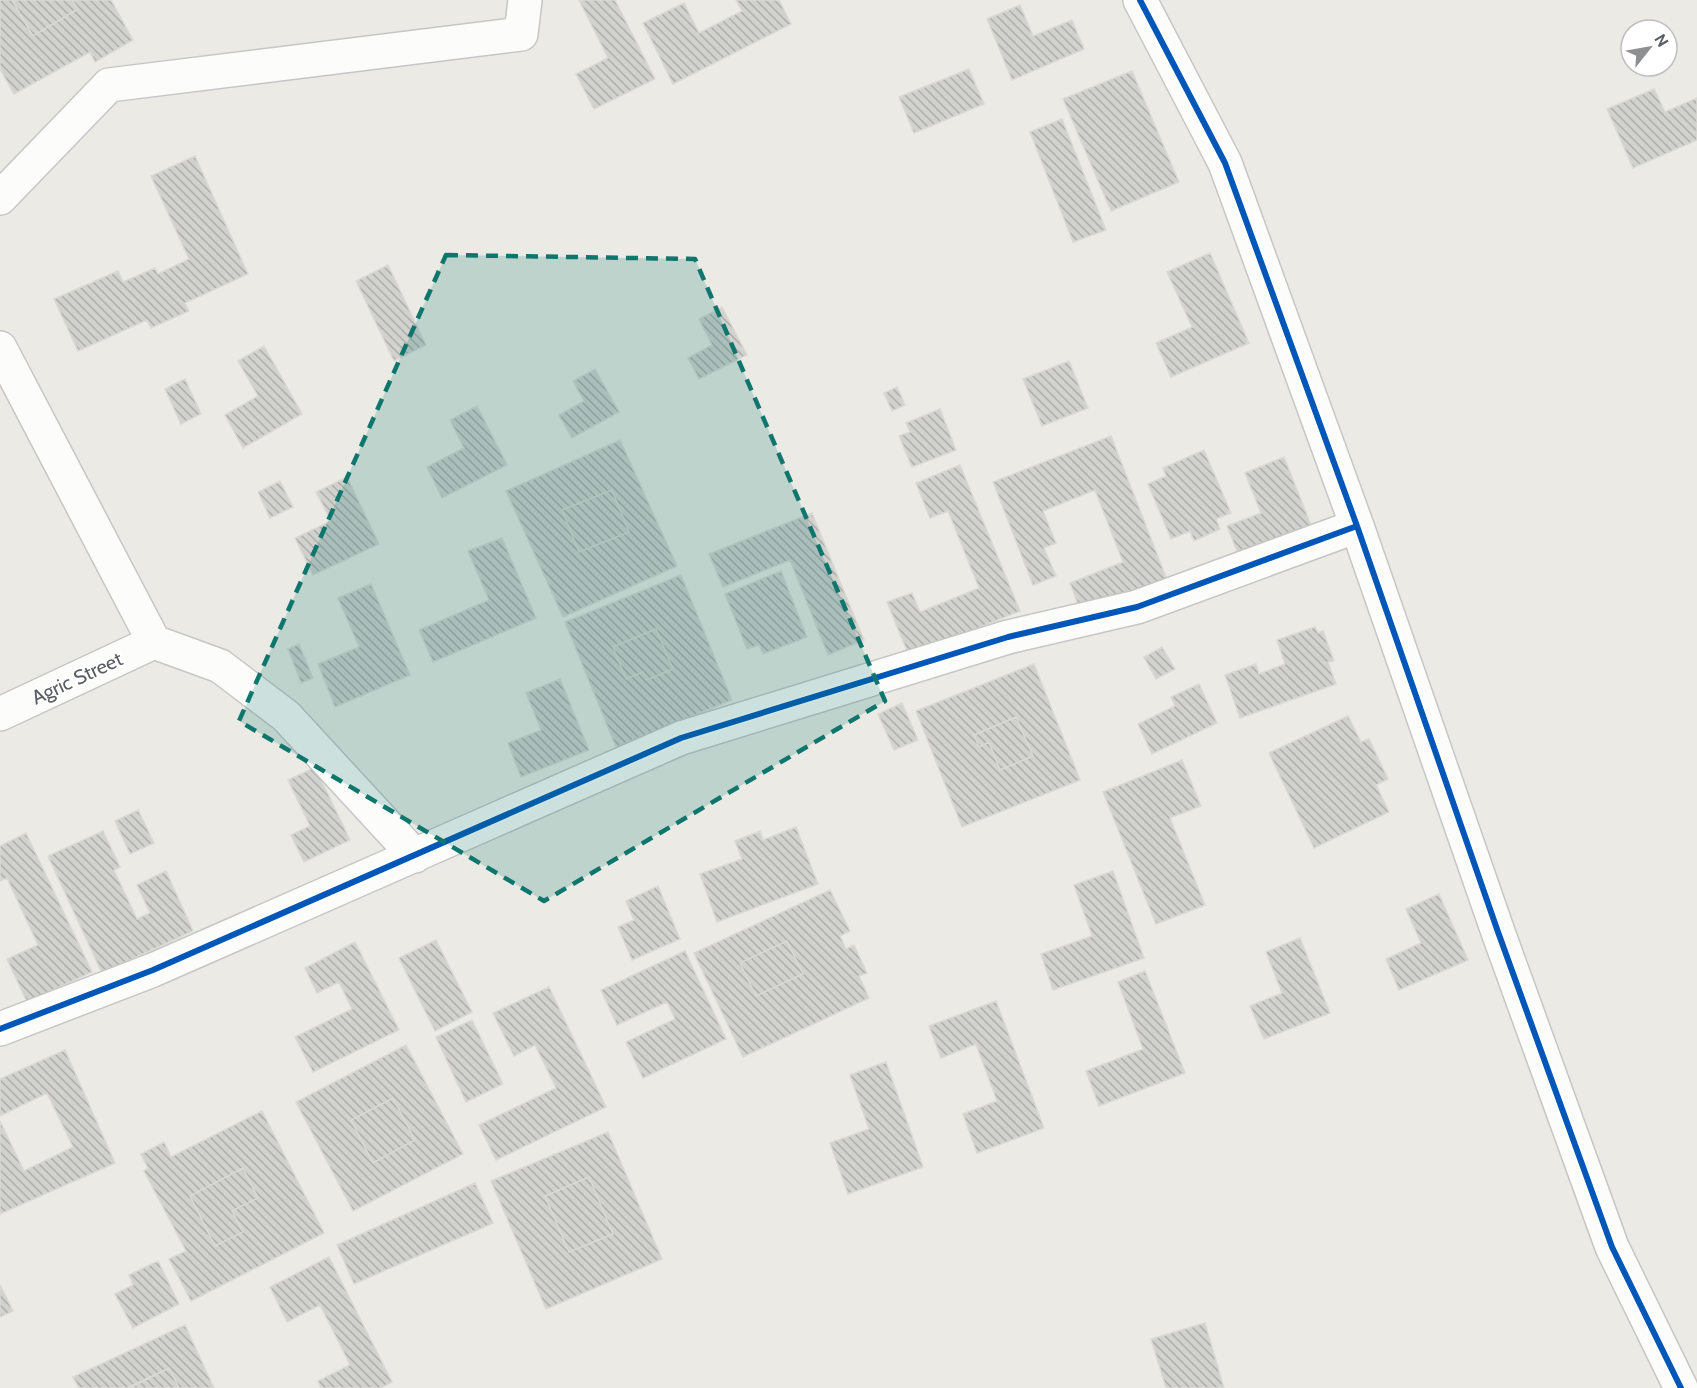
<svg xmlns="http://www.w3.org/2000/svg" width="1697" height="1388" font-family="Cabin,sans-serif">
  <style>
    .building { fill: url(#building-back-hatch); stroke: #dad9d4; stroke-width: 1.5; fill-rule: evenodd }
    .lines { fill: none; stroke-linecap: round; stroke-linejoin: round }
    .street-casing { stroke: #c6c6c6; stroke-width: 36 }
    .street { stroke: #fcfcfb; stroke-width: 33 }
    .cycleway-casing { stroke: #fff; stroke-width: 10 }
    .cycleway { stroke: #0057b8; stroke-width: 6 }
    .marked { fill: #0f766e; fill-opacity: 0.2; stroke: #0f766e; stroke-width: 4.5; stroke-dasharray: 12 8; stroke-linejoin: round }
    .labels { text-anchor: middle; stroke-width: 4.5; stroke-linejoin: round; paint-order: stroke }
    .street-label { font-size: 20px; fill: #5b5e63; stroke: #fff }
  </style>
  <defs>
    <pattern id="building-back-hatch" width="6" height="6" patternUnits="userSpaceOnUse" patternTransform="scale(1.5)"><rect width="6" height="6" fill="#d1d1ce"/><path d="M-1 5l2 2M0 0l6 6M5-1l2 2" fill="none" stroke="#adadab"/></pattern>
  </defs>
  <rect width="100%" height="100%" fill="#ebeae5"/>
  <!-- building -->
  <path class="building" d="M 0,0 L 12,0 L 33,36 L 78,9 L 72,0 L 111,0 L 133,40 L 95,62 L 90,52 L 14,94 L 0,69 Z
    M 12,0 L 72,0 L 78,9 L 33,36 Z
    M 579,0 L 615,0 L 655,79 L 594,109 L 576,74 L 608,58 Z
    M 736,0 L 779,0 L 791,24 L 673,84 L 643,23 L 684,3 L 699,33 L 742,11 Z
    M 1020,5 L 1033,36 L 1072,20 L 1084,49 L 1012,80 L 987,19 Z
    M 969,69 L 984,104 L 914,133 L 899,97 Z
    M 1132,71 L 1179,182 L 1111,211 L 1063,99 Z
    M 1654,89 L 1665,112 L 1697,98 L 1697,140 L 1633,168 L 1607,109 Z
    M 1062,119 L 1106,230 L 1073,242 L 1030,132 Z
    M 195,156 L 248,274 L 185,303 L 189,311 L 151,328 L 147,320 L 78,351 L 54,299 L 118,271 L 123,282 L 155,268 L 158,274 L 189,259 L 151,176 Z
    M 1210,253 L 1249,343 L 1171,377 L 1156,343 L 1192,327 L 1167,272 Z
    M 388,265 L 426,345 L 394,361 L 356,281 Z
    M 722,307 L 747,355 L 699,379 L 688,358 L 712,345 L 699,319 Z
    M 264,346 L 302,414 L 243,448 L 225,415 L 258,396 L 238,361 Z
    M 1069,361 L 1088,408 L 1042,426 L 1023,379 Z
    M 595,369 L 619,412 L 572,438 L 559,415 L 584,401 L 573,381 Z
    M 185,379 L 201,414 L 181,424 L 165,389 Z
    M 897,387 L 905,405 L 892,411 L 884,393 Z
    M 477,406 L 507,465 L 442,498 L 427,467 L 464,448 L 450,420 Z
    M 940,409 L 956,450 L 912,467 L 899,436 L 910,432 L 906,423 Z
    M 1111,436 L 1168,582 L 1082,615 L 1070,583 L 1123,562 L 1095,490 L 1043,511 L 1056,543 L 1044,548 L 1056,576 L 1033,585 L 993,482 Z
    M 620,440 L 677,566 L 563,617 L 506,491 ZM 612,490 L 629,532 L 579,552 L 562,510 Z
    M 1204,450 L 1231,513 L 1216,519 L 1220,529 L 1194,541 L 1190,531 L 1171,539 L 1148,484 L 1166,476 L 1163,468 Z
    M 1284,457 L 1313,530 L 1240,559 L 1227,526 L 1261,513 L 1245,473 Z
    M 960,465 L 1020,611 L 909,656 L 887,602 L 912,593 L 920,612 L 979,588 L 948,511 L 930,518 L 916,483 Z
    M 347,477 L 379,544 L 313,575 L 295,538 L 331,521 L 316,492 Z
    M 280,481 L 293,507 L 270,518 L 258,492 Z
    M 612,490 L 629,532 L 579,552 L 562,510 Z
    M 812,513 L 864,640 L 828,655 L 790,560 L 723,587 L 709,554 Z
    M 502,538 L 536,618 L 433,662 L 419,630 L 489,600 L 468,551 Z
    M 781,571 L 807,637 L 763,654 L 759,645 L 747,649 L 725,594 Z
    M 681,575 L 732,700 L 616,747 L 565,622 ZM 656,629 L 673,669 L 647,680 L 643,672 L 626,679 L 613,647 Z
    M 371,584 L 410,675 L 335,707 L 318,664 L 359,647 L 338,598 Z
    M 1315,627 L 1318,633 L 1323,631 L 1334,661 L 1328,662 L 1336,684 L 1240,718 L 1225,675 L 1256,664 L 1259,674 L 1285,664 L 1277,640 Z
    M 656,629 L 673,669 L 647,680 L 643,672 L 626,679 L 613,647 Z
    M 299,644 L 313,678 L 301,683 L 288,649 Z
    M 1162,647 L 1175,669 L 1156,679 L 1144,657 Z
    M 1034,664 L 1080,780 L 962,827 L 916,711 ZM 1016,717 L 1033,756 L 1000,770 L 989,742 L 979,747 L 974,735 Z
    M 560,679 L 589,750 L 521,777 L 508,743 L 541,730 L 526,693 Z
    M 1199,684 L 1217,723 L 1152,754 L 1138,724 L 1175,706 L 1171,697 Z
    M 902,703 L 918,740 L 894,750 L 878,714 Z
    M 1348,716 L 1361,742 L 1369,739 L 1388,779 L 1376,785 L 1389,812 L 1314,848 L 1269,753 Z
    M 1016,717 L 1033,756 L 1000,770 L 989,742 L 979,747 L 974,735 Z
    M 1182,760 L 1201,806 L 1170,818 L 1205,905 L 1156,924 L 1103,792 Z
    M 315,767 L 350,840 L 304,862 L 291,835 L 310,826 L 288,780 Z
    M 138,810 L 154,843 L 130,854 L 115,821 Z
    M 796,827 L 818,884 L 717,922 L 700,874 L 742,859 L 735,841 L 760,831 L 763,840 Z
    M 103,831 L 120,867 L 114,870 L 137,919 L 150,913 L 137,885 L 166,871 L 193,931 L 102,973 L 48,856 Z
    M 26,833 L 92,972 L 27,1002 L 7,959 L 38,945 L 7,878 L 0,881 L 0,846 Z
    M 1113,871 L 1144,958 L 1053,990 L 1041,954 L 1092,936 L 1074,885 Z
    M 658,886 L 680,939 L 632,960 L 618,927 L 634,920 L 626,901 Z
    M 830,890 L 850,931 L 840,936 L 846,949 L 854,945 L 867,973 L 859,976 L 869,998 L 743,1057 L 694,953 ZM 787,941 L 803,974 L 756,996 L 740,963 Z
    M 1439,894 L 1468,960 L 1399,990 L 1386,959 L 1421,943 L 1406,909 Z
    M 1300,938 L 1330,1013 L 1264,1039 L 1250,1006 L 1282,993 L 1266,952 Z
    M 436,940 L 472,1012 L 435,1031 L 399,958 Z
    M 787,941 L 803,974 L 756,996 L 740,963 Z
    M 355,942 L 399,1030 L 313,1072 L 295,1037 L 352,1009 L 339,982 L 317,993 L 305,968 Z
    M 685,951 L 726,1039 L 643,1078 L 626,1042 L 675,1019 L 667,1002 L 617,1025 L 601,990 Z
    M 1145,971 L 1185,1073 L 1099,1106 L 1086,1071 L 1143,1049 L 1118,982 Z
    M 549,987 L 606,1107 L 496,1160 L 479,1125 L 556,1088 L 535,1045 L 514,1056 L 493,1013 Z
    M 996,1001 L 1044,1128 L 977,1153 L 963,1114 L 997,1101 L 976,1044 L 941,1058 L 929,1026 Z
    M 472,1020 L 503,1084 L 466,1102 L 436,1037 Z
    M 406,1045 L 463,1154 L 353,1211 L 296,1102 ZM 393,1098 L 415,1140 L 373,1163 L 351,1120 Z
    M 65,1050 L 115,1163 L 0,1214 L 0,1121 L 24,1171 L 73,1147 L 47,1093 L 0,1116 L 0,1079 Z
    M 886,1062 L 923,1167 L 848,1194 L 830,1143 L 869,1129 L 850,1075 Z
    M 393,1098 L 415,1140 L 373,1163 L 351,1120 Z
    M 262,1111 L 324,1233 L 191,1301 L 169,1259 L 186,1251 L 144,1171 L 148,1168 L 141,1154 L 164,1142 L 171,1157 ZM 243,1168 L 258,1198 L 232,1211 L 243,1232 L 215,1246 L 190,1196 Z
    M 608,1132 L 662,1259 L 546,1309 L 491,1181 ZM 589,1177 L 613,1234 L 569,1252 L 545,1196 Z
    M 243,1168 L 258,1198 L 232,1211 L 243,1232 L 215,1246 L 190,1196 Z
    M 589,1177 L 613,1234 L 569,1252 L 545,1196 Z
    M 475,1183 L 493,1223 L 354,1284 L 337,1245 Z
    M 329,1257 L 392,1382 L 381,1388 L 321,1388 L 318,1381 L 350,1365 L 320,1305 L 287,1322 L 270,1287 Z
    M 158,1261 L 179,1304 L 133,1328 L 115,1294 L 133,1285 L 129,1275 Z
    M 0,1285 L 13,1311 L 0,1317 Z
    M 1205,1323 L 1224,1388 L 1166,1388 L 1151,1339 Z
    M 185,1325 L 214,1388 L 179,1388 L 169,1368 L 130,1388 L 79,1388 L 73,1377 Z
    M 169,1368 L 179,1388 L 130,1388 L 129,1387 Z"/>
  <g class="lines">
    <!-- street casing -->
    <g class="street-casing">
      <path id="street" d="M 1140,0 L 1225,163 L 1357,526 L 1498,932 L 1612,1247 L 1681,1388
        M 0,198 L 109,85 L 521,34 L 525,0
        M 0,348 L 154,642 L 220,666 L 286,716 L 415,856
        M 0,714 L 154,642
        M 0,1029 L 153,970 L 681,738 L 1008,637 L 1137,607 L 1357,526"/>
    </g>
    <!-- street -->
    <use href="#street" class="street"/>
    <!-- cycleway casing -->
    <g class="cycleway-casing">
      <path id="cycleway" d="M 1140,0 L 1225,163 L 1357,526 L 1498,932 L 1612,1247 L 1681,1388
        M 0,1029 L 153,970 L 681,738 L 1008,637 L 1137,607 L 1357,526"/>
    </g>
    <!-- cycleway -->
    <use href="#cycleway" class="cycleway"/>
  </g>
  <!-- marked area -->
  <path class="marked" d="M 446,255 L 695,259 L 885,701 L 544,901 L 239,721 Z"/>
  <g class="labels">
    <!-- street labels -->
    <g class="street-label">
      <text transform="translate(77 678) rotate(-25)" y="7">Agric Street</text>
    </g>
  </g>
  <!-- north arrow -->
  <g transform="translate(1649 48) rotate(59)"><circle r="28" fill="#ffffff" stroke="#bdbfc1" stroke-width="1.5"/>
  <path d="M0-4.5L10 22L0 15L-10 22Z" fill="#8d8f90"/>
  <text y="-9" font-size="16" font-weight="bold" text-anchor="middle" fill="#5b5e63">N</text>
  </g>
</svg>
